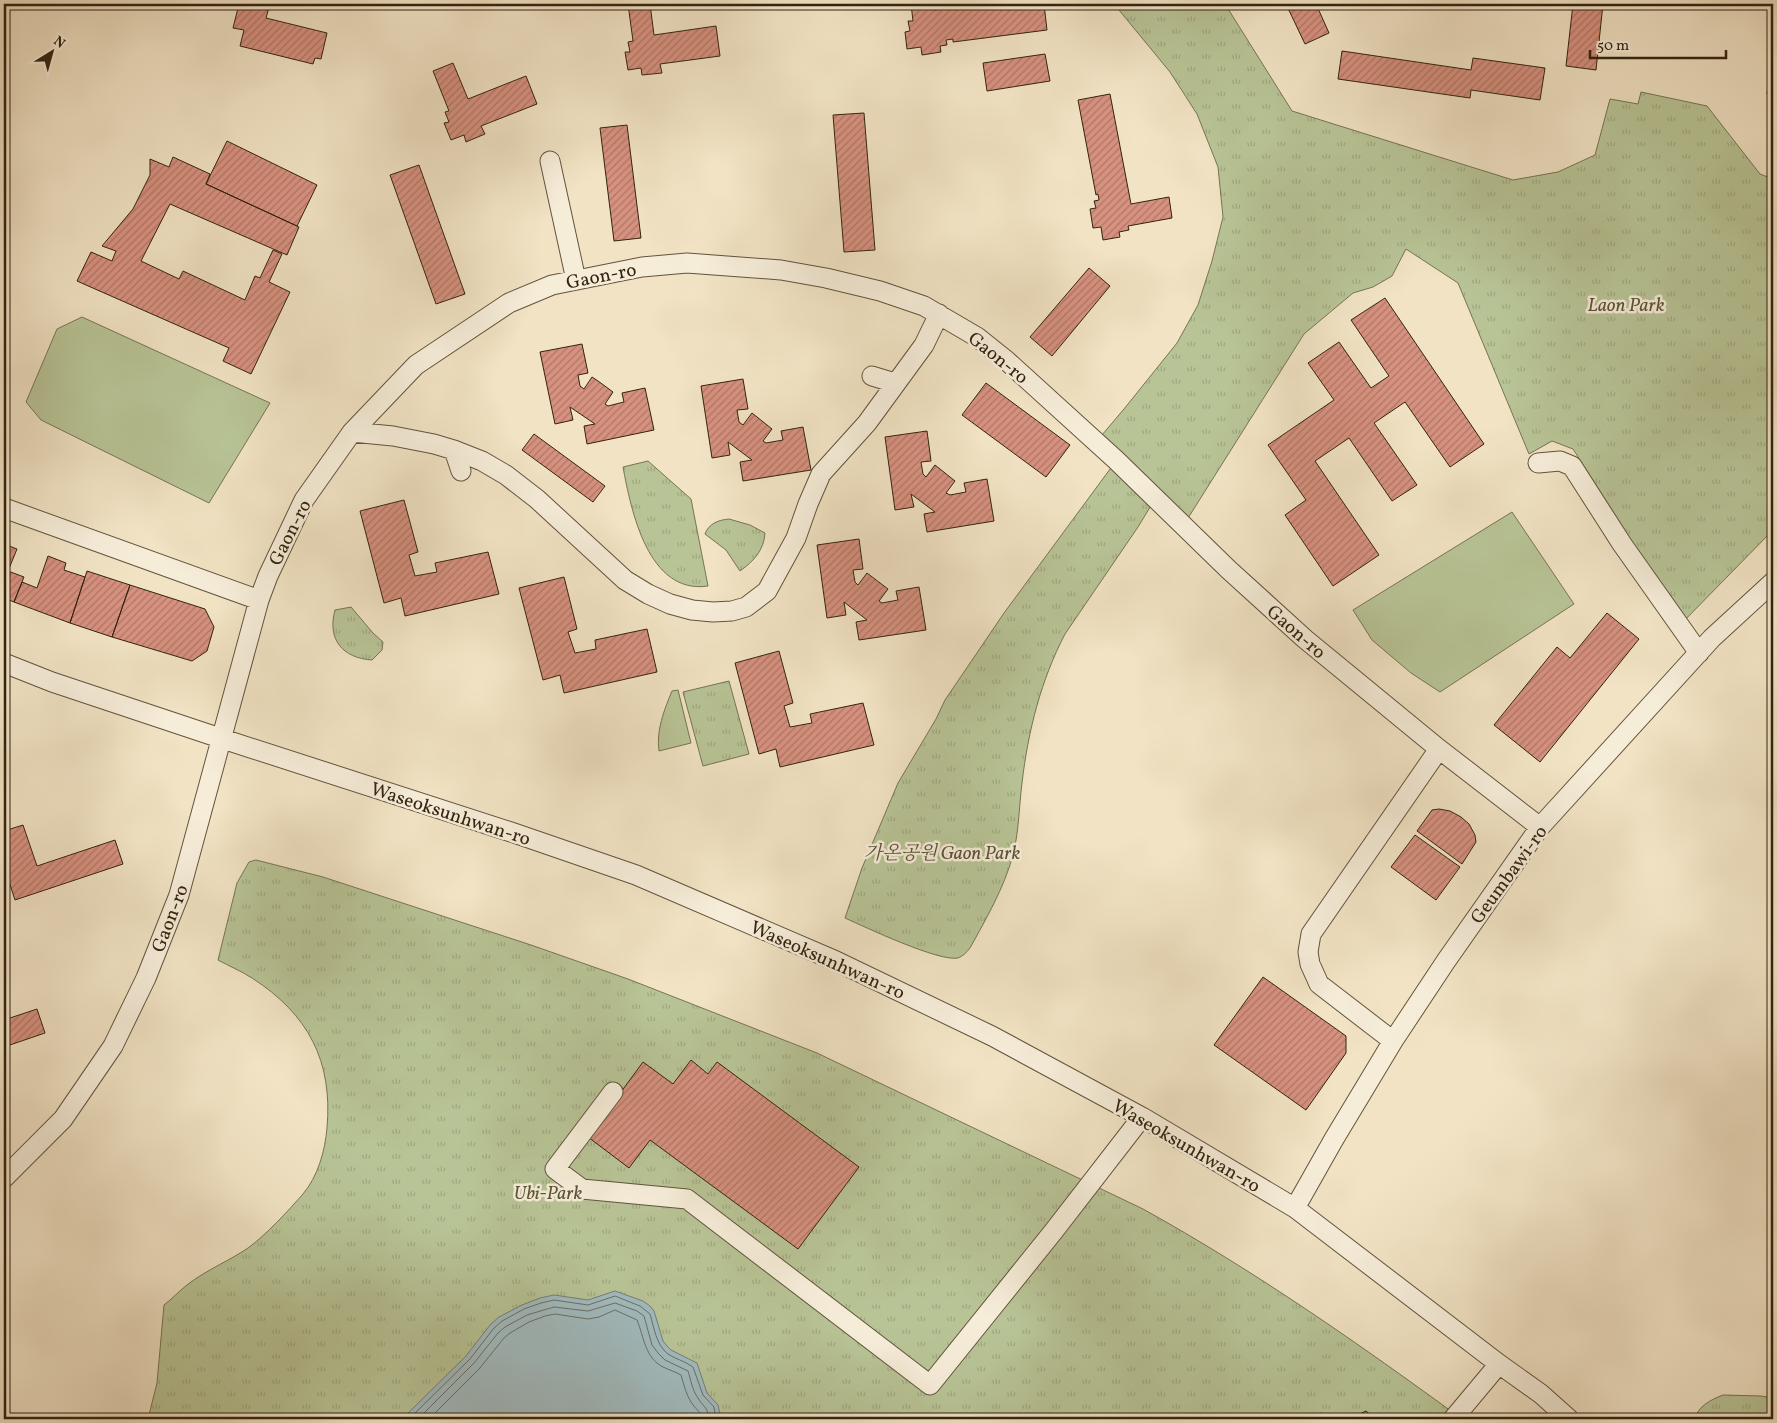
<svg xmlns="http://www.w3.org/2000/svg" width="1777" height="1423" font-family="Vollkorn,'Noto Serif KR',serif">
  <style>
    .green { fill: #b8c496; stroke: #767453 }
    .park { fill: url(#park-tufts); stroke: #767453 }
    .water { fill: #a1bbbf; stroke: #757e79 }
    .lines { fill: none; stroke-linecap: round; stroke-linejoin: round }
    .shore { stroke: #6a6f68; stroke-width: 1 }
    .building { fill: url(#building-hatch); stroke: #332310 }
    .minor-casing { stroke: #62533d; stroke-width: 21 }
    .minor { stroke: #f6edd9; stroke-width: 19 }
    .labels { text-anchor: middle; stroke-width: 5; stroke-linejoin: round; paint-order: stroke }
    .street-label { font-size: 19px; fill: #332310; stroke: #f6edd9 }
    .park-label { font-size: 19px; font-style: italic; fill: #5b5338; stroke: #f6edd9 }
  </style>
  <defs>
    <pattern id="park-tufts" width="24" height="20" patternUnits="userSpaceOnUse" patternTransform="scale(1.25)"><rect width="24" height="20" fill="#b8c496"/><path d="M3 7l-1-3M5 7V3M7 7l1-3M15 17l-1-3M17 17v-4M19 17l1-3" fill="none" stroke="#9fa880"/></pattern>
    <pattern id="building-hatch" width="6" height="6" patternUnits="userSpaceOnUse" patternTransform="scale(1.25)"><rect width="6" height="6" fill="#d7917f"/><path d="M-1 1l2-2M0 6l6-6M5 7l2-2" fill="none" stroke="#af7667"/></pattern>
  </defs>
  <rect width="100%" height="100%" fill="#f1e3c4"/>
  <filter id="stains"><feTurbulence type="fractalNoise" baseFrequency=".004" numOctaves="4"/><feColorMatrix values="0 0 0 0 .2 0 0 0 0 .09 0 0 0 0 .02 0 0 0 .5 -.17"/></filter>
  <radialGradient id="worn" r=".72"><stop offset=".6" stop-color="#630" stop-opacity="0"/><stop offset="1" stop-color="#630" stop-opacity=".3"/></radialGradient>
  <!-- green -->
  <path class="green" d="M 82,317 L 270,403 L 209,503 L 41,420 L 26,402 L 57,329 Z
    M 1512,512 L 1574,604 L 1440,692 L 1411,673 L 1372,640 L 1353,610 Z
    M 678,690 L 691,743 L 659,751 C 656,731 664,710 672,691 Z"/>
  <!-- park -->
  <path class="park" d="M 1114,4 L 1225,4 L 1292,111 L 1513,180 L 1558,172 L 1595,155 L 1610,99 L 1638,104 L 1641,92 L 1707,106 L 1760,174 L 1773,179 L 1773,530 L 1679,626 L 1636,564 L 1624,529 L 1573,449 L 1552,441 L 1529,454 L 1458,283 L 1406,249 L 1392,276 L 1373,287 L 1353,293 L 1304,334 L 1183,526 L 1155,499 L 1138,527 L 1065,634 C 1041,680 1028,731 1022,783 C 1019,807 1019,831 1013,855 C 1004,888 986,919 970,948 C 966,953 963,956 958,958 C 939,962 865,927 845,918 L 862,868 L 898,783 L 936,719 L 945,700 L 1004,613 L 1116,461 L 1096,442 L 1124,409 L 1177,343 L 1198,305 L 1212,261 L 1223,217 L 1218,167 L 1197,114 L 1170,72 Z
    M 648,461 L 691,499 L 708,586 C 648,595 631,510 623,467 Z
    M 729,519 L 750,525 L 765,533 C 764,550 754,561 740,571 L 726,550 L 705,534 C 709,523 719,520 729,519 Z
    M 351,607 L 373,633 L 383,642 L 382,650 L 372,660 C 342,658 327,639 335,610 Z
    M 729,681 L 749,754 L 703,766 L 683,692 Z
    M 256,860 L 323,877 L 531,945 L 628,979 L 817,1053 L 1143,1209 C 1255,1271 1359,1344 1462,1419 L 148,1419 L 157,1383 L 164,1305 C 172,1299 179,1291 187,1285 C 206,1270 229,1261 248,1248 C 266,1235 288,1211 303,1194 C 318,1176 325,1151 327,1128 C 333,1061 308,1014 252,978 C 241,971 229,966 218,960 L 237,883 L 249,862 Z
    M 1723,1395 L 1761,1396 L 1773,1398 L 1773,1419 L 1694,1419 C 1699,1406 1710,1400 1723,1395 Z"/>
  <!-- water -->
  <path class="water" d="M 615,1291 L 643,1301 L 650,1306 L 654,1311 L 663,1341 L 667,1346 L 671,1350 L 697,1363 L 707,1393 L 718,1405 L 721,1419 L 402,1419 L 466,1356 L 490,1325 L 499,1317 L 522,1305 L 540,1298 L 554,1295 L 588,1300 Z"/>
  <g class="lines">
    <!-- shore -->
    <path class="shore" d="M 409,1419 L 470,1359 L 494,1328 L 502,1321 L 524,1309 L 541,1303 L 554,1300 L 588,1305 L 615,1296 L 640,1306 L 650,1314 C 654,1327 656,1345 668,1354 C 675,1359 685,1361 693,1367 L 703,1395 L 714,1407 L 716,1419
      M 418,1419 L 474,1363 L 498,1333 L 505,1327 L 527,1315 L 554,1307 L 588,1311 L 615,1303 L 637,1311 L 644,1316 L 652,1345 L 658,1353 L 665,1360 L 688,1371 C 691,1380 692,1390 698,1398 C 704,1408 708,1407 709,1419
      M 429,1419 L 479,1369 L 504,1338 L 510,1333 L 529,1322 L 545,1316 L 555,1314 L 588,1319 L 599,1317 L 615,1310 L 637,1320 C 644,1337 645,1358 663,1367 C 669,1370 676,1372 681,1375 C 684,1385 686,1394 691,1402 C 695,1409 701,1411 702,1419"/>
  </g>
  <!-- building -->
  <path class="building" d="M 239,4 L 270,4 L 266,18 L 327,33 L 321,59 L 315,58 L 313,64 L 240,46 L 244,30 L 233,28 Z
    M 628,4 L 650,4 L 654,35 L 716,26 L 720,56 L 660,64 L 662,73 L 642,75 L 641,68 L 628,70 L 625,52 L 630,52 L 628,42 L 633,41 Z
    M 911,4 L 933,4 L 934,10 L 983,4 L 1044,4 L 1047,30 L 953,42 L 953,39 L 946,40 L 947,45 L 940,46 L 941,52 L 922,55 L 921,47 L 907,49 L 905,32 L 910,31 L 908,21 L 913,21 Z
    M 1286,4 L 1316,4 L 1329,33 L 1305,44 Z
    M 1573,4 L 1603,4 L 1596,70 L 1566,66 Z
    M 1773,42 L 1773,95 L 1767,94 Z
    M 1342,51 L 1471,70 L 1473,58 L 1545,68 L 1540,100 L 1471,90 L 1470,98 L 1338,79 Z
    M 1045,54 L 1050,81 L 987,91 L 983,63 Z
    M 453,63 L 468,99 L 526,76 L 537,104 L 481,126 L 485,134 L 466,142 L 464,135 L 451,140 L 444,123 L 449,122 L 445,112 L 449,111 L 433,71 Z
    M 1110,94 L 1131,204 L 1169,197 L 1172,218 L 1128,226 L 1129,230 L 1119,232 L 1120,237 L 1103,240 L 1101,227 L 1093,228 L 1090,209 L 1096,208 L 1094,201 L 1099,200 L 1098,194 L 1096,195 L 1078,100 Z
    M 864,113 L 875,250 L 844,252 L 833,115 Z
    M 627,125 L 641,238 L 614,241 L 600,128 Z
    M 227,141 L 317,185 L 297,226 L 206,184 Z
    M 173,157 L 210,174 L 206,184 L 299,227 L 287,255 L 170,204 L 141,261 L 179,279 L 183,271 L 245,300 L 255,276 L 260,278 L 273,250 L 282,254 L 269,282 L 290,292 L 251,374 L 223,361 L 229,348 L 77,281 L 91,252 L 112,261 L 116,251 L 102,246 L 133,209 L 150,175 L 150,159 L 169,167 Z
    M 419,165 L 465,294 L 436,304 L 390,175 Z
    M 1089,268 L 1110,286 L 1052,356 L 1030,337 Z
    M 1385,298 L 1484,444 L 1450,467 L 1405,402 L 1374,423 L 1417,485 L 1392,501 L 1349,438 L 1315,461 L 1379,555 L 1333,586 L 1285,515 L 1306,500 L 1268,445 L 1334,400 L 1308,363 L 1339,342 L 1371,388 L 1389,376 L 1351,320 Z
    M 582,344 L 588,373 L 578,375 L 580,386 L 584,389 L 592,377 L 598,381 L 613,392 L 605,404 L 608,406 L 624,402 L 622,393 L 645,388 L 654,430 L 587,444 L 584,426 L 595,424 L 570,407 L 573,420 L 555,424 L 540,352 Z
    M 743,379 L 748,409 L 737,410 L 739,422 L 743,425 L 752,413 L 772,429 L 763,441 L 766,443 L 783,440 L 781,431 L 803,427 L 811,470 L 743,481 L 740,462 L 752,460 L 728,442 L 730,455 L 712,458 L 701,386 Z
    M 986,383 L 1070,445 L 1046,477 L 962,415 Z
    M 927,431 L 931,461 L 921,462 L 923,474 L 926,477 L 935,465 L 955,481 L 946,493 L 950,495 L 966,492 L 964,483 L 987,479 L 994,521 L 927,532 L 924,514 L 935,512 L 911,494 L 914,507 L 895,510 L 885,437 Z
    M 534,434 L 605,486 L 593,502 L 522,450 Z
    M 404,500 L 418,552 L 409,555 L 415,576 L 437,572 L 435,563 L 488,552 L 499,594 L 405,616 L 401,598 L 384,603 L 360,511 Z
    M 859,539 L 863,569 L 853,570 L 855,582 L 858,585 L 867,573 L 888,589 L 879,601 L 882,603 L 898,600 L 896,591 L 919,587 L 926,630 L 859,640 L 856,622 L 867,620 L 844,602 L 846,615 L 827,618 L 817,545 Z
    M 4,544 L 17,549 L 8,571 L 24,577 L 14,602 L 4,598 Z
    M 48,556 L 66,563 L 64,570 L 85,577 L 70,623 L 14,602 L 22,582 L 37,588 Z
    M 87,571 L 130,585 L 112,637 L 70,623 Z
    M 564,577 L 577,629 L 568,632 L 575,653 L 596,649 L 595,640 L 647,629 L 657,672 L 564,693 L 560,675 L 543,680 L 519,588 Z
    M 130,585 L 205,609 L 214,627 L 207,651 L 192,661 L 112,637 Z
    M 1607,613 L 1639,639 L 1540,762 L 1494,725 L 1557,647 L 1570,658 Z
    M 779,651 L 793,703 L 784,706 L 790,727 L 812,723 L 810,714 L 863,703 L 874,745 L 780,767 L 776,749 L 759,754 L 735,663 Z
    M 1439,809 L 1450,811 L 1461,817 L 1469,824 L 1475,835 L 1476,842 L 1462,864 L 1417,831 L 1432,810 Z
    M 23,825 L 37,866 L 115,840 L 123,864 L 15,900 L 4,866 L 4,831 Z
    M 1415,835 L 1460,867 L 1436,900 L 1391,867 Z
    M 1263,977 L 1346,1036 L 1346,1053 L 1306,1110 L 1214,1045 Z
    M 37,1009 L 45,1033 L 4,1047 L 4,1020 Z
    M 691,1060 L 708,1074 L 717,1062 L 859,1167 L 798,1249 L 650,1140 L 629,1168 L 588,1137 L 643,1062 L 673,1084 Z
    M 1366,1411 L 1375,1419 L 1349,1419 Z
    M 1320,1413 L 1334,1417 L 1344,1419 L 1316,1419 Z"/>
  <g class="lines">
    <!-- minor casing -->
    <g class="minor-casing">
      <path id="minor" d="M 550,161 L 576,280
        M 872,376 L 895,383
        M 352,432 L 393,436 L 434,444 L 454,450 L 482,461 L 506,475 L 537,499 L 625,580 L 648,594 L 670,604 L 692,610 L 713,612 L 732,611 L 746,607 L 767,591 L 796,538 L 808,504 L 821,474 L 867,423 L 924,345 L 939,314
        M 454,450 L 461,471
        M 1538,463 L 1560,461 L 1572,466 L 1622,544 L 1699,653
        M 4,508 L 259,600
        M 4,663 L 52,682 L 223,739 L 514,833 L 636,875 L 836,961 L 992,1036 L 1142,1117 L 1295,1208 L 1499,1364 L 1541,1394 L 1569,1419
        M 1393,1041 L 1319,984 L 1310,964 L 1308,952 L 1311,934 L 1439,749
        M 613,1092 L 555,1169 L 582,1189 L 687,1199 L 930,1385 L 1053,1232 L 1142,1117
        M 4,1178 L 63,1119 L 113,1046 L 146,978 L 179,895 L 259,600 L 268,576 L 304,500 L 352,432 L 416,365 L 509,303 L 552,285 L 642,267 L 687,263 L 781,270 L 826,278 L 880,291 L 924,306 L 977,337 L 1007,361 L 1116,460 L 1229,570 L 1305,639 L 1439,749 L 1540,827
        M 1295,1208 L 1334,1139 L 1393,1041 L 1446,961 L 1540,827 L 1712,638 L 1773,582
        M 1453,1419 L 1499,1364"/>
    </g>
    <!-- minor -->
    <use href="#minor" class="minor"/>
  </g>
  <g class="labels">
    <!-- street labels -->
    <g class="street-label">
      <text transform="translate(601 275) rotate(-11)" y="7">Gaon-ro</text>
      <text transform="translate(999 357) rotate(39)" y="7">Gaon-ro</text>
      <text transform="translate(289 532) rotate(-63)" y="7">Gaon-ro</text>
      <text transform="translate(1297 631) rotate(41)" y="7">Gaon-ro</text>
      <text transform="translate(451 813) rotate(18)" y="7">Waseoksunhwan-ro</text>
      <text transform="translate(1508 874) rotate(-54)" y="7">Geumbawi-ro</text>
      <text transform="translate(169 918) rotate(-69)" y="7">Gaon-ro</text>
      <text transform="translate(828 959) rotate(24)" y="7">Waseoksunhwan-ro</text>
      <text transform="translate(1187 1145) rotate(30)" y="7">Waseoksunhwan-ro</text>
    </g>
    <!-- park labels -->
    <g class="park-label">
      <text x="1626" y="311">Laon Park</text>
      <text x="942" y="859">가온공원 Gaon Park</text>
      <text x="548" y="1199">Ubi-Park</text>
    </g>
  </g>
  <!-- margin -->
  <rect width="1777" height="1423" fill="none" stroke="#f1e3c4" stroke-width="20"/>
  <rect x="5" y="5" width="1767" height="1413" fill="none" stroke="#332310" stroke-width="2.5"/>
  <rect x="10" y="10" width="1757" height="1403" fill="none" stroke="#332310"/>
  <!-- north arrow -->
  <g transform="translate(52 52) rotate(37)" stroke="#f6edd9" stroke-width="4" paint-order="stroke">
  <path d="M0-4L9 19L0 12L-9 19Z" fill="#332310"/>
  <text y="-8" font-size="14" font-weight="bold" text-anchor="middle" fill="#332310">N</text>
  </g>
  <!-- scale -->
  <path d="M1590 50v8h136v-8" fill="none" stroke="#332310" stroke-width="2.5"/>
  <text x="1597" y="50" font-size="15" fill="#332310" stroke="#f6edd9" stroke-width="4" paint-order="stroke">50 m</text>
  <rect width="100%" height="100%" filter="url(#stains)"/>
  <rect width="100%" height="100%" fill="url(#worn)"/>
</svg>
